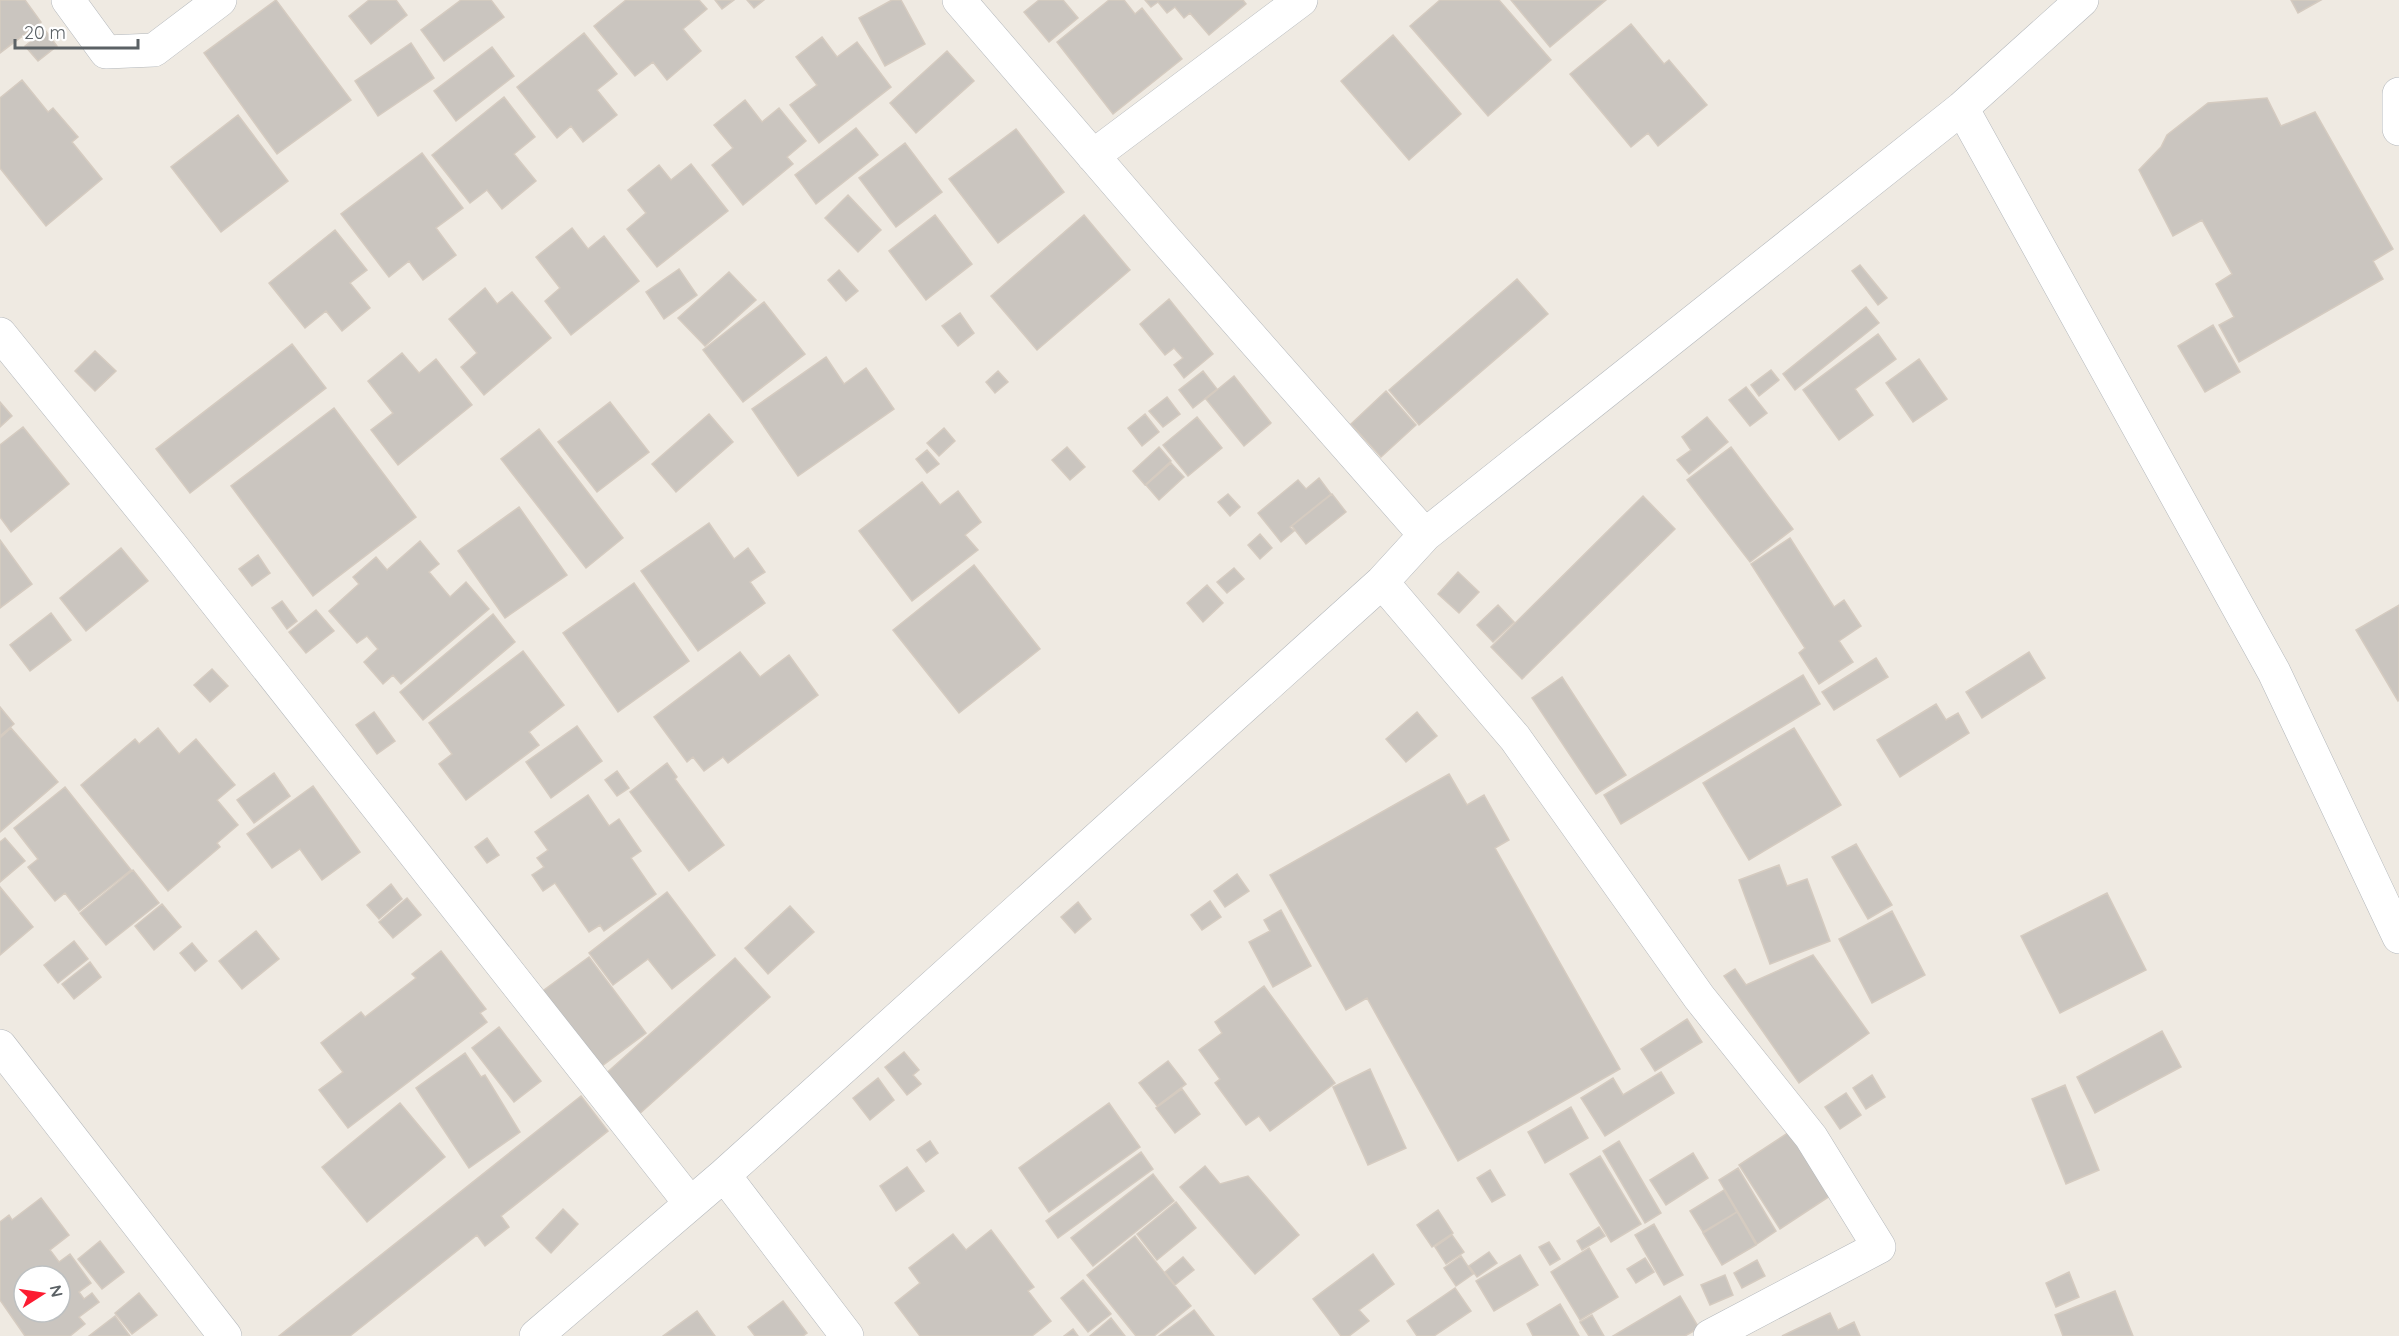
<svg xmlns="http://www.w3.org/2000/svg" width="2399" height="1336" font-family="Quicksand,sans-serif">
  <style>
    .building { fill: #cac5bf; stroke: #d5cbc0; stroke-width: 1.5; fill-rule: evenodd }
    .lines { fill: none; stroke-linecap: round; stroke-linejoin: round }
    .minor-casing { stroke: #b3b7bb; stroke-width: 34 }
    .minor { stroke: #fff; stroke-width: 33 }
  </style>
  <rect width="100%" height="100%" fill="#efeae2"/>
  <!-- building -->
  <path class="building" d="M 0,0 L 25,0 L 41,22 L 0,53 Z
    M 276,0 L 351,100 L 277,154 L 204,53 Z
    M 369,0 L 396,0 L 407,15 L 371,44 L 349,16 Z
    M 461,0 L 491,0 L 504,17 L 444,61 L 421,30 Z
    M 626,0 L 699,0 L 707,9 L 683,29 L 701,51 L 667,80 L 653,62 L 635,76 L 594,26 Z
    M 715,0 L 734,0 L 722,9 Z
    M 747,0 L 764,0 L 754,8 Z
    M 892,0 L 901,0 L 925,44 L 885,66 L 859,18 Z
    M 1039,0 L 1063,0 L 1078,18 L 1049,42 L 1024,12 Z
    M 1109,0 L 1124,0 L 1135,14 L 1142,8 L 1182,59 L 1113,114 L 1057,42 Z
    M 1145,0 L 1243,0 L 1246,4 L 1209,35 L 1190,13 L 1184,18 L 1175,7 L 1167,13 L 1158,2 L 1151,7 Z
    M 1440,0 L 1499,0 L 1551,60 L 1488,116 L 1410,26 Z
    M 1511,0 L 1606,0 L 1550,47 Z
    M 2291,0 L 2321,0 L 2298,13 Z
    M 1631,24 L 1664,64 L 1669,60 L 1707,105 L 1658,146 L 1648,133 L 1631,147 L 1570,74 Z
    M 45,30 L 57,46 L 38,61 L 25,46 Z
    M 584,33 L 617,74 L 597,90 L 617,115 L 583,142 L 571,126 L 557,138 L 517,87 Z
    M 1393,35 L 1461,114 L 1409,160 L 1341,81 Z
    M 822,37 L 837,57 L 857,42 L 891,87 L 819,143 L 790,105 L 817,85 L 796,57 Z
    M 411,43 L 434,78 L 378,116 L 355,81 Z
    M 492,47 L 514,76 L 456,121 L 434,91 Z
    M 947,51 L 974,81 L 916,133 L 890,103 Z
    M 22,80 L 48,112 L 53,108 L 78,137 L 72,142 L 102,179 L 46,226 L 0,168 L 0,98 Z
    M 504,97 L 535,137 L 514,154 L 536,181 L 502,209 L 487,190 L 470,203 L 432,155 Z
    M 2267,98 L 2281,126 L 2315,112 L 2393,249 L 2373,261 L 2383,279 L 2239,362 L 2219,325 L 2234,317 L 2216,284 L 2232,274 L 2202,220 L 2173,236 L 2139,170 L 2161,147 L 2167,135 L 2208,103 Z
    M 745,100 L 762,122 L 779,108 L 806,141 L 787,157 L 793,164 L 743,205 L 712,165 L 733,148 L 714,125 Z
    M 238,115 L 288,181 L 221,232 L 171,167 Z
    M 856,128 L 878,155 L 816,204 L 795,175 Z
    M 1016,129 L 1064,192 L 998,243 L 949,179 Z
    M 905,143 L 942,192 L 896,227 L 859,178 Z
    M 422,153 L 463,208 L 436,228 L 456,255 L 423,280 L 409,261 L 389,277 L 341,214 Z
    M 691,164 L 728,211 L 657,267 L 627,229 L 646,213 L 628,190 L 659,165 L 671,180 Z
    M 848,195 L 881,230 L 858,252 L 825,218 Z
    M 935,215 L 972,264 L 926,300 L 889,251 Z
    M 1084,215 L 1130,270 L 1037,350 L 991,296 Z
    M 572,228 L 588,249 L 604,236 L 639,281 L 571,335 L 545,301 L 560,288 L 536,257 Z
    M 335,230 L 367,270 L 350,283 L 370,308 L 342,331 L 326,311 L 305,328 L 269,283 Z
    M 1860,265 L 1887,298 L 1878,305 L 1852,271 Z
    M 679,269 L 697,295 L 664,319 L 646,292 Z
    M 839,270 L 858,291 L 846,301 L 828,280 Z
    M 729,272 L 756,300 L 705,346 L 678,318 Z
    M 1517,279 L 1548,314 L 1419,425 L 1389,390 Z
    M 485,288 L 497,304 L 512,292 L 551,338 L 484,395 L 461,367 L 477,353 L 449,319 Z
    M 1169,299 L 1213,354 L 1184,378 L 1174,365 L 1183,358 L 1174,348 L 1165,355 L 1140,324 Z
    M 764,302 L 805,354 L 743,402 L 703,350 Z
    M 1866,307 L 1879,323 L 1795,390 L 1783,374 Z
    M 960,313 L 974,333 L 958,346 L 942,326 Z
    M 2213,325 L 2240,372 L 2205,392 L 2178,346 Z
    M 1878,334 L 1896,359 L 1855,389 L 1873,415 L 1839,440 L 1803,390 Z
    M 292,344 L 326,388 L 190,493 L 156,449 Z
    M 95,351 L 116,371 L 95,391 L 75,371 Z
    M 402,353 L 419,373 L 436,359 L 472,405 L 398,465 L 371,430 L 393,413 L 368,381 Z
    M 826,357 L 844,384 L 866,368 L 894,409 L 798,476 L 752,409 Z
    M 1919,359 L 1947,399 L 1913,422 L 1886,383 Z
    M 1771,370 L 1779,380 L 1759,396 L 1751,385 Z
    M 998,371 L 1008,382 L 995,393 L 986,382 Z
    M 1203,371 L 1217,389 L 1193,408 L 1179,390 Z
    M 1234,376 L 1271,423 L 1244,446 L 1206,399 Z
    M 1746,387 L 1767,413 L 1750,426 L 1729,400 Z
    M 1386,391 L 1416,425 L 1381,457 L 1351,424 Z
    M 1167,397 L 1180,414 L 1163,427 L 1149,411 Z
    M 0,402 L 12,416 L 0,427 Z
    M 610,402 L 649,452 L 597,492 L 558,442 Z
    M 334,408 L 416,517 L 313,596 L 231,486 Z
    M 709,414 L 733,442 L 676,492 L 652,464 Z
    M 1145,414 L 1159,432 L 1142,446 L 1128,428 Z
    M 1197,417 L 1222,448 L 1188,476 L 1163,445 Z
    M 1707,417 L 1728,442 L 1689,474 L 1677,460 L 1691,450 L 1682,437 Z
    M 23,427 L 69,484 L 11,532 L 0,517 L 0,445 Z
    M 944,428 L 955,441 L 939,456 L 927,443 Z
    M 539,429 L 623,538 L 586,568 L 501,459 Z
    M 1067,447 L 1085,467 L 1070,480 L 1052,460 Z
    M 1159,447 L 1171,461 L 1145,485 L 1133,471 Z
    M 1731,447 L 1793,529 L 1750,562 L 1687,480 Z
    M 927,450 L 939,464 L 927,473 L 916,459 Z
    M 1171,463 L 1184,477 L 1159,500 L 1146,485 Z
    M 1319,478 L 1331,494 L 1290,527 L 1294,531 L 1281,542 L 1258,513 L 1298,480 L 1306,489 Z
    M 922,482 L 940,505 L 958,491 L 981,522 L 965,535 L 978,550 L 912,601 L 859,531 Z
    M 1228,494 L 1240,507 L 1230,516 L 1218,502 Z
    M 1332,494 L 1346,512 L 1306,544 L 1292,526 Z
    M 1643,496 L 1675,529 L 1522,679 L 1491,647 Z
    M 519,507 L 567,575 L 505,618 L 458,551 Z
    M 709,523 L 734,559 L 748,548 L 765,572 L 750,582 L 765,603 L 698,651 L 641,571 Z
    M 1260,534 L 1272,548 L 1260,559 L 1248,545 Z
    M 1790,538 L 1834,607 L 1844,600 L 1861,626 L 1839,641 L 1853,662 L 1819,684 L 1799,653 L 1805,648 L 1751,564 Z
    M 0,540 L 32,584 L 0,608 Z
    M 420,541 L 439,564 L 429,572 L 450,597 L 466,582 L 489,609 L 401,684 L 393,675 L 383,684 L 364,662 L 378,649 L 367,636 L 357,643 L 329,611 L 359,584 L 353,577 L 376,557 L 387,570 Z
    M 121,548 L 148,581 L 86,631 L 60,598 Z
    M 258,555 L 270,573 L 252,586 L 239,569 Z
    M 974,565 L 1040,649 L 959,713 L 893,630 Z
    M 1234,568 L 1244,579 L 1227,593 L 1217,582 Z
    M 1458,572 L 1479,592 L 1459,613 L 1438,594 Z
    M 634,583 L 689,661 L 618,712 L 563,633 Z
    M 1207,585 L 1223,603 L 1203,622 L 1187,603 Z
    M 282,601 L 297,621 L 287,629 L 272,608 Z
    M 1498,605 L 1514,622 L 1493,642 L 1477,625 Z
    M 2399,605 L 2399,700 L 2398,701 L 2356,630 Z
    M 316,610 L 334,631 L 306,653 L 289,632 Z
    M 51,613 L 71,640 L 30,671 L 10,645 Z
    M 493,614 L 515,642 L 423,720 L 400,692 Z
    M 523,651 L 564,705 L 529,732 L 539,745 L 466,800 L 439,764 L 452,754 L 429,723 Z
    M 740,652 L 760,677 L 789,655 L 818,695 L 728,763 L 723,757 L 704,771 L 693,757 L 687,762 L 654,717 Z
    M 2029,652 L 2045,678 L 1982,718 L 1966,692 Z
    M 1876,658 L 1888,677 L 1834,710 L 1822,692 Z
    M 212,669 L 228,686 L 210,702 L 194,685 Z
    M 1803,675 L 1820,704 L 1621,824 L 1604,795 Z
    M 1562,677 L 1626,775 L 1596,794 L 1532,698 Z
    M 1936,704 L 1946,720 L 1958,713 L 1969,733 L 1900,777 L 1877,740 Z
    M 0,707 L 14,724 L 0,736 Z
    M 374,712 L 395,741 L 377,754 L 356,725 Z
    M 1417,712 L 1437,736 L 1406,762 L 1386,739 Z
    M 577,726 L 602,761 L 551,798 L 526,762 Z
    M 11,728 L 58,782 L 0,832 L 0,738 Z
    M 158,728 L 179,754 L 196,739 L 235,785 L 217,800 L 238,825 L 217,843 L 220,847 L 168,891 L 81,785 L 135,739 L 139,744 Z
    M 1794,728 L 1841,805 L 1749,860 L 1703,783 Z
    M 667,763 L 677,777 L 675,779 L 724,845 L 689,871 L 630,792 Z
    M 617,771 L 629,788 L 617,796 L 605,780 Z
    M 274,773 L 290,796 L 254,823 L 237,800 Z
    M 1449,774 L 1467,805 L 1484,795 L 1509,840 L 1495,848 L 1620,1069 L 1458,1161 L 1367,998 L 1346,1010 L 1270,875 Z
    M 313,786 L 360,852 L 322,880 L 300,849 L 272,868 L 247,834 Z
    M 65,787 L 131,870 L 79,911 L 65,893 L 55,901 L 28,867 L 38,859 L 14,828 Z
    M 588,795 L 609,826 L 619,819 L 641,851 L 631,858 L 656,894 L 604,931 L 600,925 L 589,932 L 555,883 L 543,891 L 532,875 L 544,867 L 537,858 L 548,850 L 535,832 Z
    M 5,838 L 25,861 L 0,882 L 0,842 Z
    M 487,838 L 499,855 L 487,863 L 475,847 Z
    M 1856,844 L 1892,905 L 1868,919 L 1832,857 Z
    M 1779,865 L 1787,886 L 1807,879 L 1830,941 L 1770,964 L 1739,880 Z
    M 133,870 L 159,903 L 106,945 L 80,913 Z
    M 1237,874 L 1249,891 L 1225,907 L 1214,891 Z
    M 391,884 L 402,899 L 379,919 L 367,905 Z
    M 0,887 L 33,927 L 0,955 Z
    M 667,892 L 715,955 L 672,989 L 648,959 L 613,985 L 589,953 Z
    M 2107,893 L 2146,970 L 2060,1013 L 2021,936 Z
    M 407,898 L 421,915 L 393,938 L 379,922 Z
    M 1210,901 L 1221,917 L 1202,930 L 1191,915 Z
    M 1078,902 L 1091,919 L 1075,933 L 1061,917 Z
    M 162,904 L 181,927 L 154,950 L 135,926 Z
    M 790,906 L 814,932 L 768,974 L 745,948 Z
    M 1281,910 L 1311,966 L 1273,987 L 1249,942 L 1270,931 L 1264,920 Z
    M 1892,911 L 1925,975 L 1872,1003 L 1839,939 Z
    M 256,931 L 279,959 L 242,989 L 219,961 Z
    M 74,941 L 88,959 L 58,983 L 44,965 Z
    M 192,943 L 207,961 L 195,971 L 180,953 Z
    M 441,951 L 486,1009 L 480,1013 L 487,1022 L 348,1128 L 319,1090 L 343,1072 L 321,1043 L 361,1012 L 365,1017 L 416,978 L 412,974 Z
    M 1813,955 L 1869,1033 L 1799,1083 L 1724,976 L 1735,969 L 1746,985 Z
    M 589,957 L 646,1033 L 598,1069 L 540,993 Z
    M 735,958 L 770,997 L 637,1116 L 602,1077 Z
    M 90,962 L 101,977 L 74,999 L 62,984 Z
    M 1264,986 L 1335,1083 L 1270,1131 L 1259,1116 L 1246,1125 L 1215,1083 L 1220,1079 L 1199,1050 L 1222,1033 L 1215,1022 Z
    M 1687,1019 L 1702,1042 L 1655,1071 L 1641,1049 Z
    M 499,1027 L 541,1081 L 514,1102 L 472,1048 Z
    M 2162,1031 L 2181,1067 L 2095,1113 L 2077,1077 Z
    M 904,1052 L 919,1070 L 913,1075 L 921,1084 L 907,1095 L 885,1067 Z
    M 465,1053 L 481,1077 L 485,1075 L 520,1132 L 469,1168 L 416,1088 Z
    M 1168,1061 L 1186,1084 L 1157,1106 L 1139,1083 Z
    M 1370,1069 L 1406,1148 L 1368,1165 L 1333,1087 Z
    M 1661,1072 L 1674,1093 L 1605,1136 L 1581,1098 L 1613,1078 L 1623,1095 Z
    M 1872,1075 L 1885,1097 L 1866,1109 L 1853,1088 Z
    M 878,1078 L 894,1100 L 870,1120 L 853,1098 Z
    M 2065,1085 L 2099,1170 L 2066,1184 L 2032,1099 Z
    M 1182,1089 L 1200,1114 L 1175,1133 L 1156,1108 Z
    M 1846,1093 L 1861,1115 L 1840,1129 L 1825,1107 Z
    M 581,1096 L 608,1131 L 501,1216 L 509,1227 L 485,1246 L 477,1235 L 350,1336 L 279,1336 Z
    M 400,1103 L 445,1157 L 367,1222 L 322,1167 Z
    M 1109,1103 L 1140,1147 L 1049,1212 L 1019,1168 Z
    M 1571,1107 L 1588,1138 L 1545,1163 L 1528,1132 Z
    M 1794,1129 L 1836,1192 L 1780,1229 L 1739,1165 Z
    M 930,1141 L 938,1153 L 926,1162 L 917,1150 Z
    M 1619,1141 L 1661,1213 L 1645,1223 L 1603,1151 Z
    M 1141,1152 L 1153,1169 L 1058,1238 L 1046,1221 Z
    M 1693,1153 L 1708,1178 L 1666,1205 L 1650,1180 Z
    M 1600,1156 L 1641,1224 L 1611,1242 L 1570,1174 Z
    M 1205,1166 L 1220,1184 L 1248,1176 L 1299,1235 L 1255,1274 L 1180,1187 Z
    M 907,1167 L 924,1191 L 896,1211 L 880,1186 Z
    M 1738,1168 L 1776,1231 L 1757,1244 L 1719,1180 Z
    M 1490,1170 L 1505,1195 L 1492,1202 L 1477,1178 Z
    M 1153,1174 L 1174,1201 L 1093,1266 L 1071,1238 Z
    M 1724,1190 L 1737,1212 L 1703,1232 L 1690,1211 Z
    M 41,1198 L 69,1235 L 50,1250 L 59,1262 L 70,1254 L 91,1283 L 79,1292 L 84,1299 L 92,1293 L 99,1302 L 79,1317 L 85,1324 L 70,1336 L 25,1336 L 0,1300 L 0,1222 L 9,1215 L 12,1220 ZM 24,1276 L 60,1276 L 60,1312 L 24,1312 Z
    M 1176,1202 L 1196,1228 L 1157,1260 L 1137,1234 Z
    M 563,1209 L 578,1224 L 551,1253 L 536,1238 Z
    M 1438,1210 L 1453,1233 L 1432,1247 L 1417,1225 Z
    M 1737,1212 L 1756,1245 L 1722,1265 L 1703,1233 Z
    M 1654,1224 L 1683,1275 L 1664,1285 L 1635,1235 Z
    M 1599,1227 L 1605,1236 L 1582,1250 L 1577,1241 Z
    M 991,1230 L 1034,1287 L 1028,1291 L 1051,1321 L 1032,1336 L 920,1336 L 895,1303 L 920,1283 L 909,1268 L 953,1234 L 966,1250 Z
    M 1452,1235 L 1464,1252 L 1446,1264 L 1435,1247 Z
    M 1135,1236 L 1191,1306 L 1154,1336 L 1136,1336 L 1087,1275 Z
    M 100,1241 L 124,1272 L 102,1289 L 78,1259 Z
    M 1549,1242 L 1560,1259 L 1550,1265 L 1539,1247 Z
    M 1589,1248 L 1618,1297 L 1580,1320 L 1551,1272 Z
    M 1489,1252 L 1497,1263 L 1477,1277 L 1469,1266 Z
    M 1373,1254 L 1394,1284 L 1359,1310 L 1369,1321 L 1349,1336 L 1341,1336 L 1313,1299 Z
    M 1520,1255 L 1538,1285 L 1494,1311 L 1476,1281 Z
    M 1461,1256 L 1473,1274 L 1456,1286 L 1444,1268 Z
    M 1183,1257 L 1194,1270 L 1175,1285 L 1165,1272 Z
    M 1645,1258 L 1654,1272 L 1636,1283 L 1627,1269 Z
    M 1757,1260 L 1765,1276 L 1742,1288 L 1734,1273 Z
    M 2069,1272 L 2079,1297 L 2056,1307 L 2046,1283 Z
    M 1725,1275 L 1733,1295 L 1710,1305 L 1701,1285 Z
    M 1083,1280 L 1111,1314 L 1088,1332 L 1061,1298 Z
    M 1455,1288 L 1471,1311 L 1434,1336 L 1417,1336 L 1407,1321 Z
    M 2115,1291 L 2133,1336 L 2063,1336 L 2055,1315 Z
    M 139,1293 L 157,1315 L 132,1334 L 115,1313 Z
    M 1680,1296 L 1699,1328 L 1685,1336 L 1613,1336 Z
    M 783,1301 L 807,1333 L 803,1336 L 755,1336 L 748,1327 Z
    M 1560,1304 L 1579,1336 L 1533,1336 L 1527,1324 Z
    M 1194,1310 L 1214,1336 L 1159,1336 Z
    M 697,1311 L 715,1336 L 663,1336 Z
    M 1830,1313 L 1838,1330 L 1854,1322 L 1860,1336 L 1782,1336 Z
    M 1592,1315 L 1604,1336 L 1589,1336 L 1580,1322 Z
    M 115,1316 L 130,1336 L 89,1336 Z
    M 1111,1318 L 1125,1336 L 1090,1336 Z
    M 1073,1329 L 1078,1336 L 1064,1336 Z"/>
  <g class="lines">
    <!-- minor casing -->
    <g class="minor-casing">
      <path id="minor" d="M 68,0 L 106,52 L 154,50 L 220,0
        M 959,0 L 1163,237 L 1425,535
        M 2399,94 L 2399,129
        M 1962,108 L 2274,672 L 2399,937
        M 1093,156 L 1301,0
        M 0,334 L 171,545 L 690,1203
        M 1382,582 L 1515,738 L 1699,997 L 1811,1137 L 1879,1247 L 1710,1336
        M 0,1046 L 225,1336
        M 724,1175 L 847,1336
        M 536,1336 L 724,1175 L 1382,582 L 1425,535 L 1962,108 L 2082,0"/>
    </g>
    <!-- minor -->
    <use href="#minor" class="minor"/>
  </g>
  <!-- north arrow -->
  <g transform="translate(42 1294) rotate(78)"><circle r="28" fill="#ffffff" stroke="#bdc0c1" stroke-width="1.5"/>
  <path d="M0-4.5L10 22L0 15L-10 22Z" fill="#fc1c32"/>
  <text y="-9" font-size="16" font-weight="bold" text-anchor="middle" fill="#5b6165">N</text>
  </g>
  <!-- scale -->
  <path d="M15 39v9h123v-9" fill="none" stroke="#5b6165" stroke-width="3"/>
  <text x="24" y="39" font-size="18" fill="#5b6165" stroke="#ffffff" stroke-width="4.5" paint-order="stroke">20 m</text>
</svg>
